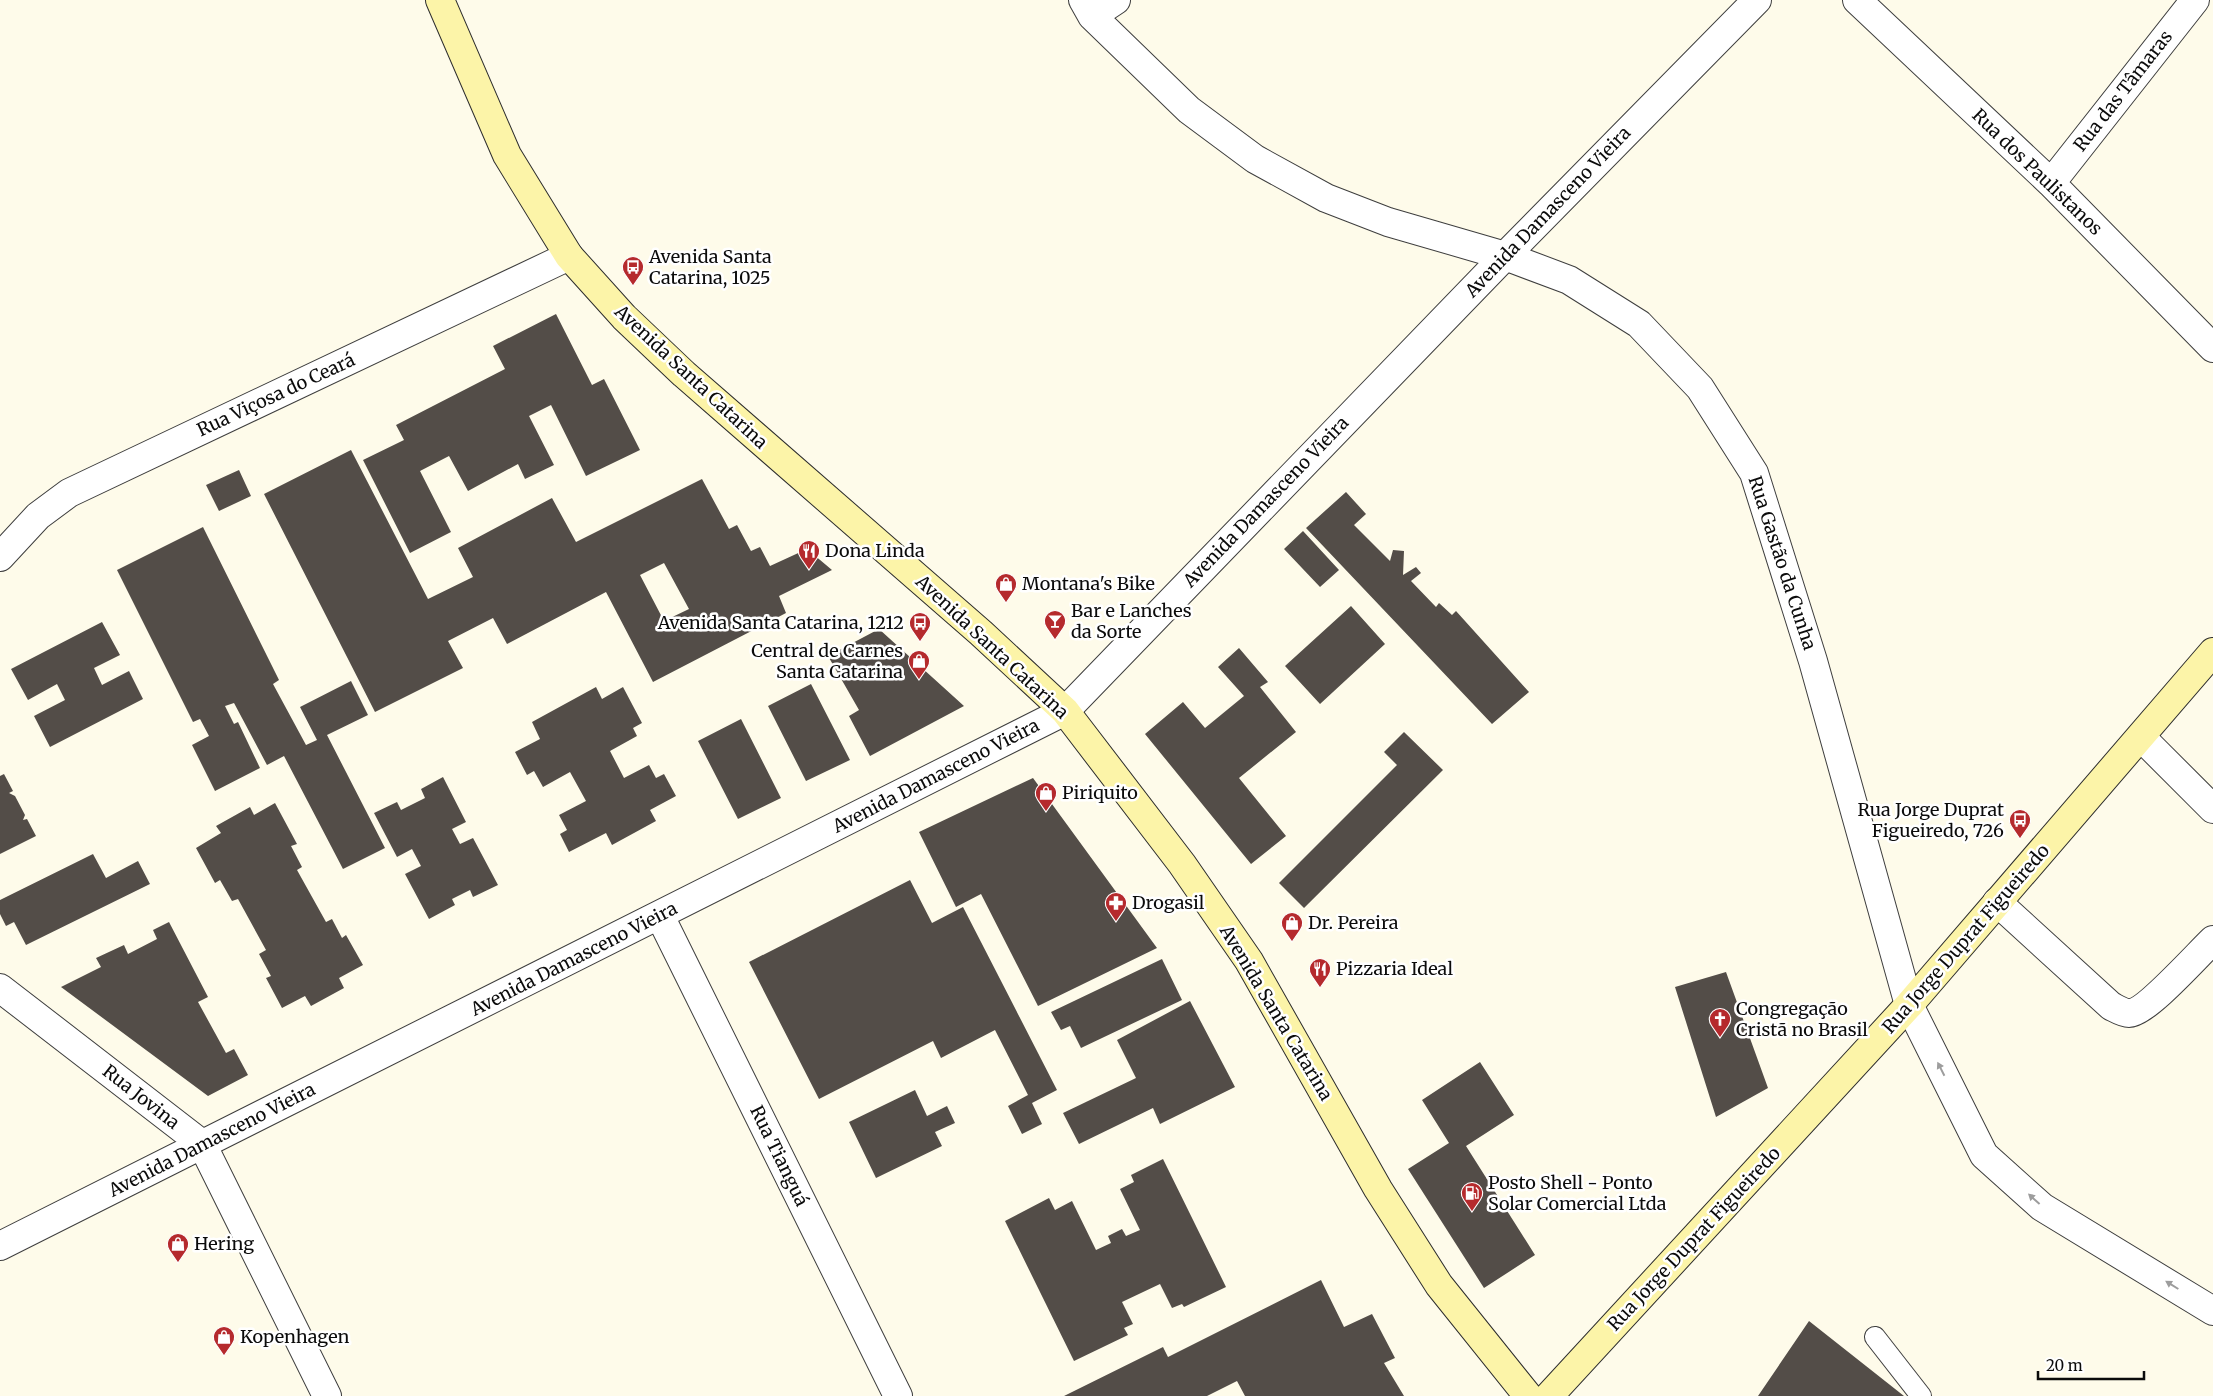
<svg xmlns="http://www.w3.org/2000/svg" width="2213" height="1396" font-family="Merriweather,serif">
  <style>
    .building { fill: #534d48; fill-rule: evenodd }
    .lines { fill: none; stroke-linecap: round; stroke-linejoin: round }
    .lane-casing { stroke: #3e3e3e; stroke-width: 22 }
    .street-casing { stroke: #3e3e3e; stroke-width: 30 }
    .secondary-casing { stroke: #2d2d2d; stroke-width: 30 }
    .lane { stroke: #fff; stroke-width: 20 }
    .street { stroke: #fff; stroke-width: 28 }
    .secondary { stroke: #fcf4a8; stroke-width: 28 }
    .oneway { fill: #9d9d9d }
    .labels { text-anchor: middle; stroke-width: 5; stroke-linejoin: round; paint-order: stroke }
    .street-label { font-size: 18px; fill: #0b0b0b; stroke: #fff }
    .poi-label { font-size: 18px; fill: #0b0b0b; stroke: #fff; text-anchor: start }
  </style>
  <rect width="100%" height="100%" fill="#fefbea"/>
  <!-- building -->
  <path class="building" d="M 556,314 L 592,385 L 604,379 L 640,450 L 586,476 L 551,405 L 529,416 L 554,465 L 525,479 L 518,464 L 468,491 L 449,456 L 420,471 L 451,532 L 410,553 L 363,460 L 404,440 L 396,425 L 505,369 L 493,346 Z
    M 351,450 L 428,599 L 473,577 L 458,548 L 552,498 L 576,542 L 702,479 L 729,529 L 737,525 L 751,551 L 760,547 L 770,566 L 807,549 L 832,570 L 779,596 L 786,613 L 653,682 L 606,592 L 507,644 L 493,618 L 448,641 L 463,668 L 375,712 L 264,494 ZM 664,563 L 689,609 L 664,621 L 640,575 Z
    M 239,470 L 251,496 L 219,511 L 206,485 Z
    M 1346,492 L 1366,514 L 1354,525 L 1390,561 L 1393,550 L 1404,551 L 1403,575 L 1416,567 L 1421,573 L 1411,581 L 1436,607 L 1439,603 L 1452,615 L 1456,611 L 1529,692 L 1492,724 L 1306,528 Z
    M 203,527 L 279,680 L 273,684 L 306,745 L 317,740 L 300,707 L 351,681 L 368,715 L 327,735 L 385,848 L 343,869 L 284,756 L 267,765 L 234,703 L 225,706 L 234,724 L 238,722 L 260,768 L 215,791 L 192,745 L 209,736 L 200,719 L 193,722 L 117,570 Z
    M 1303,531 L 1339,570 L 1320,587 L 1284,549 Z
    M 1351,606 L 1385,644 L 1320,704 L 1285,666 Z
    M 102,622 L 120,655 L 94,668 L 102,685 L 129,671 L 143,699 L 50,747 L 34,716 L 65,700 L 57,684 L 28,700 L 11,669 Z
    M 879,629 L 964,706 L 870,756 L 849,716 L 859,710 L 828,656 Z
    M 1239,648 L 1268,682 L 1260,687 L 1296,732 L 1239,778 L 1286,836 L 1251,864 L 1145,734 L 1183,702 L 1205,728 L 1244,696 L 1218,667 Z
    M 811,684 L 850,760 L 806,781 L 768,706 Z
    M 596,687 L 602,699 L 623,687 L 642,723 L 633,728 L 637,736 L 610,751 L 624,778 L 649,765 L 656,778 L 664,774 L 676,796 L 650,810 L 656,821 L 612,845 L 606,833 L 569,852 L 560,834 L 567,830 L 559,815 L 586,801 L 570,772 L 543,787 L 534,771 L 527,775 L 515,752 L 540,739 L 532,722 Z
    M 741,719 L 781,798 L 738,819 L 698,741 Z
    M 1404,732 L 1443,770 L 1304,908 L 1279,883 L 1397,765 L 1384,752 Z
    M 4,774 L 13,791 L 9,793 L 15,796 L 25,815 L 23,820 L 27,819 L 36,836 L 0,854 L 0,776 Z
    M 443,777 L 466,822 L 452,829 L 460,844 L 473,838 L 498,885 L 473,897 L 470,890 L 452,899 L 455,905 L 429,919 L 405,874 L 421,866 L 412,849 L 397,857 L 374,813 L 397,802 L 401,810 L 425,798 L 421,789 Z
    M 1033,778 L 1157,948 L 1038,1006 L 981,894 L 956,907 L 919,832 Z
    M 275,803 L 297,844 L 291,846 L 302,867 L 297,870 L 326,922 L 332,919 L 342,938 L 346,935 L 363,965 L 339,978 L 344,988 L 311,1006 L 305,996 L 282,1008 L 266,978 L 271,976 L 259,954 L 266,950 L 238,899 L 232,901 L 220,880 L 215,883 L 196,848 L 221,833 L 216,826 L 250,807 L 254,815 Z
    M 93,854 L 106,878 L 138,861 L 150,884 L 26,945 L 14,922 L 6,926 L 0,914 L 0,900 Z
    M 910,880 L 932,923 L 963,907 L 1057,1090 L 1032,1103 L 1042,1124 L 1022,1134 L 1008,1106 L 1028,1095 L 995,1030 L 941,1058 L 933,1041 L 819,1099 L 749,962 Z
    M 169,922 L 208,997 L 198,1002 L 226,1053 L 234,1049 L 248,1075 L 208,1096 L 61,987 L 101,967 L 96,958 L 124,945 L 128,954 L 157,939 L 153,930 Z
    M 1162,959 L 1182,1000 L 1081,1048 L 1070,1026 L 1061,1030 L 1051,1012 Z
    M 1726,972 L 1768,1088 L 1716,1117 L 1675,987 Z
    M 1190,1001 L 1235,1087 L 1160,1124 L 1153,1108 L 1079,1144 L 1063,1113 L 1136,1078 L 1117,1040 Z
    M 1480,1062 L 1514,1115 L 1466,1146 L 1535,1255 L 1484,1288 L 1408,1169 L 1449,1143 L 1422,1100 Z
    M 915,1090 L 927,1116 L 947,1106 L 955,1123 L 935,1132 L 942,1146 L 876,1178 L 849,1122 Z
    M 1163,1159 L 1226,1287 L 1184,1307 L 1182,1304 L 1172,1308 L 1160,1284 L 1122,1302 L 1133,1324 L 1124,1328 L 1128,1335 L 1074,1361 L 1005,1221 L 1049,1198 L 1055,1210 L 1072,1201 L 1096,1250 L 1111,1243 L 1108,1236 L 1122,1229 L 1126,1236 L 1140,1230 L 1120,1189 L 1134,1182 L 1131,1175 Z
    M 1321,1280 L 1344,1327 L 1372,1314 L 1395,1358 L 1384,1363 L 1404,1396 L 1245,1396 L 1237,1381 L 1207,1396 L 1064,1396 L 1163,1347 L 1168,1357 Z
    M 1809,1321 L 1904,1396 L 1758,1396 Z"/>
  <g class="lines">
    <!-- lane casing -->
    <g class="lane-casing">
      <path id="lane" d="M 1875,1337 L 1921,1396"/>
    </g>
    <!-- street casing -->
    <g class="street-casing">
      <path id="street" d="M 1083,0 L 1092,16 L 1189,110 L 1255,159 L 1326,198 L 1388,222 L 1505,256 L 1569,280 L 1639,324 L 1700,388 L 1754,473 L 1813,661 L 1909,1005 L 1984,1155 L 2042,1207 L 2213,1311
        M 1857,0 L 2051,183 L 2213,348
        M 1092,16 L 1116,0
        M 2051,183 L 2195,0
        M 0,557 L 38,516 L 69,493 L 569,256
        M 2141,737 L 2213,809
        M 1997,902 L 2111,1006 C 2117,1009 2123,1013 2129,1013 C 2146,1013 2198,954 2213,940
        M 660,916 L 898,1396
        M 0,988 L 202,1144 L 327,1396
        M 0,1246 L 1065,711 L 1505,256 L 1757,0"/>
    </g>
    <!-- secondary casing -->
    <g class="secondary-casing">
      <path id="secondary" d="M 440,0 L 507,155 L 569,256 L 624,317 L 684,374 L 981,633 L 1065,711 L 1182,864 L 1249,961 L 1378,1189 L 1439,1285 L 1528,1396
        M 1549,1396 L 1909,1005 L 2213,652"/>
    </g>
    <!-- lane -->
    <use href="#lane" class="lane"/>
    <!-- street -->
    <use href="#street" class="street"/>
    <!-- secondary -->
    <use href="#secondary" class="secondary"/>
  </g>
  <!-- one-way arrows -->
  <defs><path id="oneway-solid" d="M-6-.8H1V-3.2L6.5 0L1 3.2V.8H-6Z" transform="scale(1.25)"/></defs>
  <g class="oneway">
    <use href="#oneway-solid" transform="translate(1941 1069) rotate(-117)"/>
    <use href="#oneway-solid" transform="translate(2034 1199) rotate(-138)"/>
    <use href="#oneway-solid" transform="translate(2172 1285) rotate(-148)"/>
  </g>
  <!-- icons -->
  <defs>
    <g id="bus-pin" transform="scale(1.125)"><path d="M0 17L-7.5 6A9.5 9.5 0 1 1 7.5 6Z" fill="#b52a2d" stroke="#fff"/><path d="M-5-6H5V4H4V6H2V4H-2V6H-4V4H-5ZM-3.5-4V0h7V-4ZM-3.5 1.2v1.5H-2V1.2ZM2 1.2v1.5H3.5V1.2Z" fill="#fff"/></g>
    <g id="restaurant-pin" transform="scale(1.125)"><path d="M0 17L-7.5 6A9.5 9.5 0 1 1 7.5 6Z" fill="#b52a2d" stroke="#fff"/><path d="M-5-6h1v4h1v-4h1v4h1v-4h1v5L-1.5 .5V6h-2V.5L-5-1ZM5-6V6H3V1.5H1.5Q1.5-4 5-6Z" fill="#fff"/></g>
    <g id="shop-pin" transform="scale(1.125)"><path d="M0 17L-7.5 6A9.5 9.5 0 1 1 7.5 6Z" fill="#b52a2d" stroke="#fff"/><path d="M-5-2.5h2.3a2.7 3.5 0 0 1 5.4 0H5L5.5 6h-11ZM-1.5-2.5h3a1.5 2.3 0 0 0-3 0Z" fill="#fff"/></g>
    <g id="bar-pin" transform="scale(1.125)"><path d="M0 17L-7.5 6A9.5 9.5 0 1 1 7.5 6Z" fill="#b52a2d" stroke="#fff"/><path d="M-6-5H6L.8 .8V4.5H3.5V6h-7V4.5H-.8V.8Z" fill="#fff"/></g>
    <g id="pharmacy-pin" transform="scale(1.125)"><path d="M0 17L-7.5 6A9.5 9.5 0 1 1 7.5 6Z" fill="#b52a2d" stroke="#fff"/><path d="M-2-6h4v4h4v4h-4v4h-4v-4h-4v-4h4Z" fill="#fff"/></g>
    <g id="church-pin" transform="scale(1.125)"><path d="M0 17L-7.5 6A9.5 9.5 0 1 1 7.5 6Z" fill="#b52a2d" stroke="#fff"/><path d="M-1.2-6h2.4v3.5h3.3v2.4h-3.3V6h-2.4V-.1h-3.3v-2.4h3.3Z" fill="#fff"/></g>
    <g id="fuel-pin" transform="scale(1.125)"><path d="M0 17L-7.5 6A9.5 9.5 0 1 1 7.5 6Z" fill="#b52a2d" stroke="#fff"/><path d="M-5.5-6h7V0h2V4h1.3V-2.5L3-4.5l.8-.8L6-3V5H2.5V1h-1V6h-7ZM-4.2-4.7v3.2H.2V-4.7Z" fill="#fff"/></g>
  </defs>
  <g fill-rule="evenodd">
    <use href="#bus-pin" x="633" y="267"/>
    <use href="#restaurant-pin" x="809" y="551"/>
    <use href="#shop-pin" x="1006" y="584"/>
    <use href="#bar-pin" x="1055" y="621"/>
    <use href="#bus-pin" x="920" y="623"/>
    <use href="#shop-pin" x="919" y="661"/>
    <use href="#shop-pin" x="1046" y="793"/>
    <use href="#bus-pin" x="2020" y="820"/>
    <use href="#pharmacy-pin" x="1116" y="903"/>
    <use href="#shop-pin" x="1292" y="923"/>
    <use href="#restaurant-pin" x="1320" y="969"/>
    <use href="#church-pin" x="1720" y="1019"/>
    <use href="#fuel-pin" x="1472" y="1193"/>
    <use href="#shop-pin" x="178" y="1244"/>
    <use href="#shop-pin" x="224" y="1337"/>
  </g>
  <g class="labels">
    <!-- street labels -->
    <g class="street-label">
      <text transform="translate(2123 91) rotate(-52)" y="6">Rua das Tâmaras</text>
      <text transform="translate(2037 172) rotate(44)" y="6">Rua dos Paulistanos</text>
      <text transform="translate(1548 212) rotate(-46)" y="6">Avenida Damasceno Vieira</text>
      <text transform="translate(691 377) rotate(43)" y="6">Avenida Santa Catarina</text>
      <text transform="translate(276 395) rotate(-25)" y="6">Rua Viçosa do Ceará</text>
      <text transform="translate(1266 502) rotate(-46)" y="6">Avenida Damasceno Vieira</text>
      <text transform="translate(1782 563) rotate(72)" y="6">Rua Gastão da Cunha</text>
      <text transform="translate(992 647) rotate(43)" y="6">Avenida Santa Catarina</text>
      <text transform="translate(936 776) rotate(-27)" y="6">Avenida Damasceno Vieira</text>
      <text transform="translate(1966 939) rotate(-49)" y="6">Rua Jorge Duprat Figueiredo</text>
      <text transform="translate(574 959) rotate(-27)" y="6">Avenida Damasceno Vieira</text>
      <text transform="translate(1276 1013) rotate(59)" y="6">Avenida Santa Catarina</text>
      <text transform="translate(141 1097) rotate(38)" y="6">Rua Jovina</text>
      <text transform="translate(212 1140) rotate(-27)" y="6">Avenida Damasceno Vieira</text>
      <text transform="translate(779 1156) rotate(64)" y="6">Rua Tianguá</text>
      <text transform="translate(1694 1239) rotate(-47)" y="6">Rua Jorge Duprat Figueiredo</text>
    </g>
    <!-- poi labels -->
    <g class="poi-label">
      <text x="649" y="263">Avenida Santa<tspan x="649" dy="21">Catarina, 1025</tspan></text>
      <text x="825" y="557">Dona Linda</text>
      <text x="1022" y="590">Montana's Bike</text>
      <text x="1071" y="617">Bar e Lanches<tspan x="1071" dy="21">da Sorte</tspan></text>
      <text x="904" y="629" text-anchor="end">Avenida Santa Catarina, 1212</text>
      <text x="903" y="657" text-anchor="end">Central de Carnes<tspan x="903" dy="21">Santa Catarina</tspan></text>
      <text x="1062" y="799">Piriquito</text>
      <text x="2004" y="816" text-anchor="end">Rua Jorge Duprat<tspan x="2004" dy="21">Figueiredo, 726</tspan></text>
      <text x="1132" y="909">Drogasil</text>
      <text x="1308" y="929">Dr. Pereira</text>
      <text x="1336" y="975">Pizzaria Ideal</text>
      <text x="1736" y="1015">Congregação<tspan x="1736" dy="21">Cristã no Brasil</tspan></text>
      <text x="1488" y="1189">Posto Shell - Ponto<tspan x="1488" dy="21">Solar Comercial Ltda</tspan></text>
      <text x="194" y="1250">Hering</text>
      <text x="240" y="1343">Kopenhagen</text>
    </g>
  </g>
  <!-- scale -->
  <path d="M2038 1371v8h106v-8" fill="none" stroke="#0b0b0b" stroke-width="2.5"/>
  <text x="2046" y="1371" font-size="15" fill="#0b0b0b" stroke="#ffffff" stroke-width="4" paint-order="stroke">20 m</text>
</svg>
